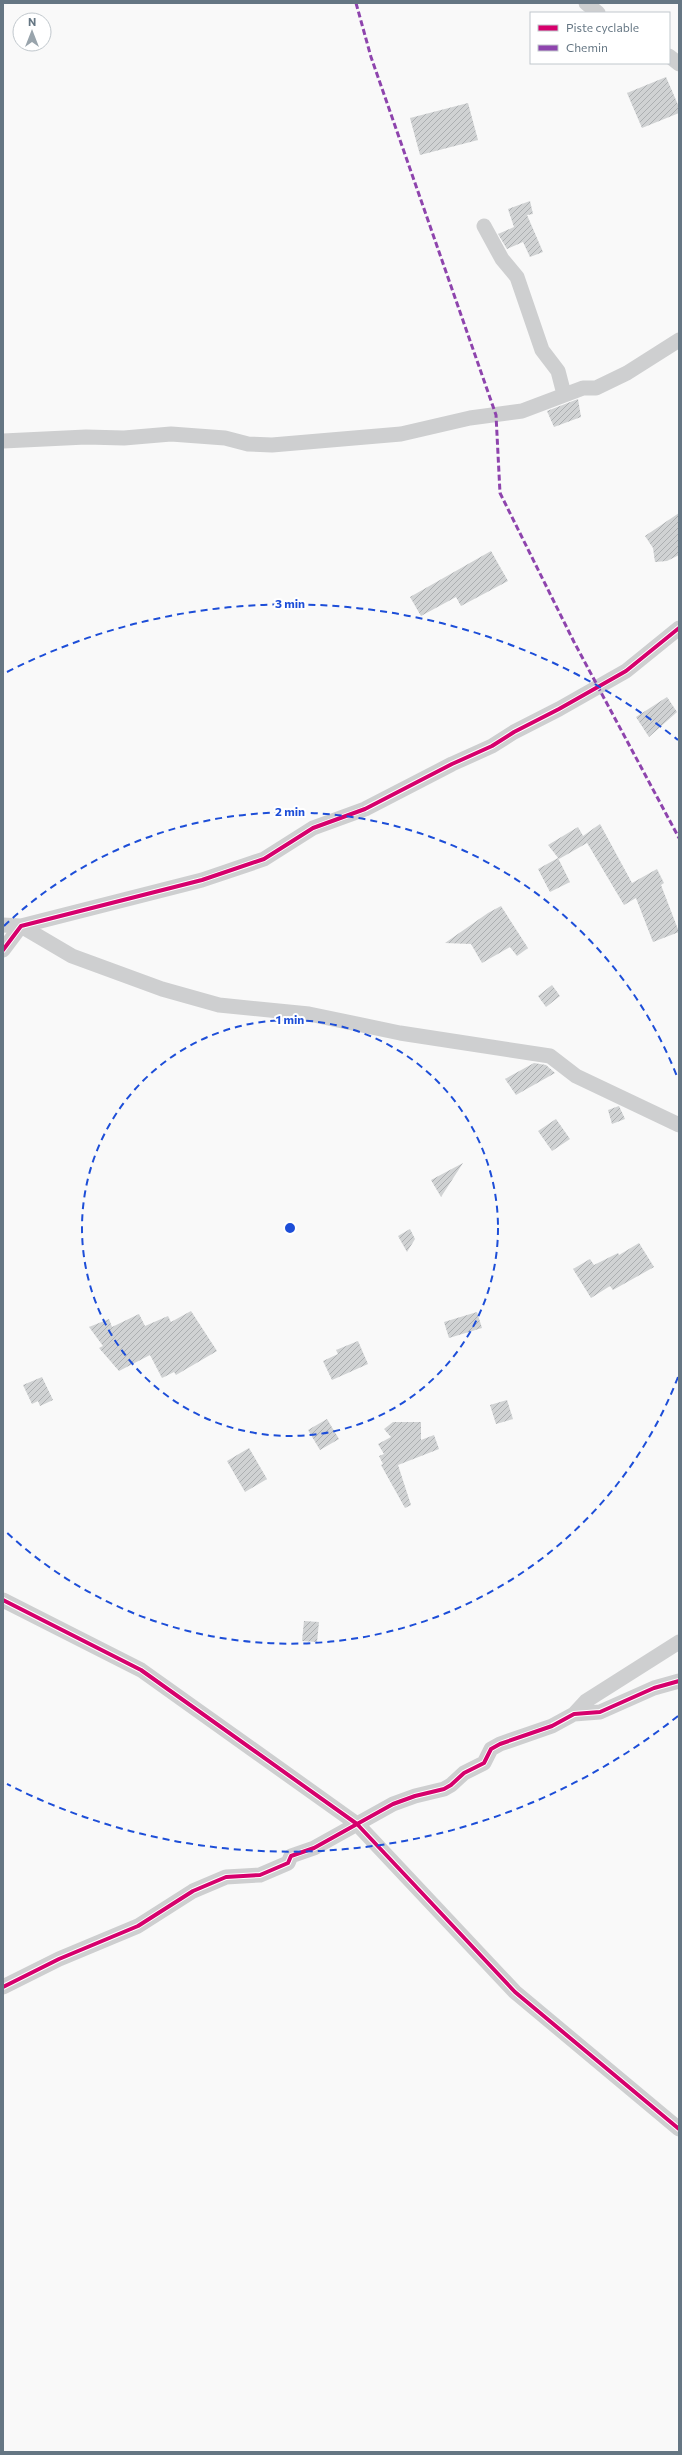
<svg xmlns="http://www.w3.org/2000/svg" width="682" height="2455" font-family="Commissioner,sans-serif">
  <style>
    .building { fill: url(#building-hatch) }
    .lines { fill: none; stroke-linecap: round; stroke-linejoin: round }
    .minor { stroke: #cecfd0; stroke-width: 15 }
    .quiet { stroke: #8e44ad; stroke-width: 3; stroke-dasharray: 6 3; stroke-linecap: butt }
    .cycleway-casing { stroke: #fff; stroke-width: 6 }
    .cycleway { stroke: #d6006c; stroke-width: 4 }
    .ring { fill: none; stroke: #1d4ed8; stroke-width: 2; stroke-dasharray: 7 5 }
    .centre { fill: #1d4ed8; stroke: #fff; stroke-width: 2 }
    .ring-label { font-size: 12px; text-anchor: middle; font-weight: bold; fill: #1d4ed8; stroke: #fff; stroke-width: 4; stroke-linejoin: round; paint-order: stroke }
  </style>
  <defs>
    <pattern id="building-hatch" width="6" height="6" patternUnits="userSpaceOnUse"><rect width="6" height="6" fill="#d0d2d3"/><path d="M-1 1l2-2M0 6l6-6M5 7l2-2" fill="none" stroke="#acafb1"/></pattern>
  </defs>
  <rect width="100%" height="100%" fill="#f9f9f9"/>
  <!-- building -->
  <path class="building" d="M 666,77 L 679,107 L 679,113 L 642,128 L 627,93 Z
    M 468,103 L 478,140 L 420,155 L 410,118 Z
    M 530,201 L 533,214 L 527,215 L 543,252 L 530,257 L 523,242 L 507,249 L 498,234 L 514,227 L 508,209 Z
    M 578,399 L 581,417 L 554,427 L 547,411 Z
    M 679,513 L 679,555 L 667,561 L 655,562 L 653,548 L 645,536 Z
    M 491,551 L 508,581 L 461,606 L 456,597 L 421,616 L 410,597 Z
    M 667,697 L 677,712 L 649,737 L 636,717 Z
    M 600,824 L 632,883 L 657,869 L 664,883 L 661,885 L 679,932 L 653,942 L 636,898 L 624,905 L 583,836 Z
    M 578,827 L 587,843 L 559,859 L 548,845 Z
    M 558,858 L 570,882 L 550,892 L 538,869 Z
    M 501,906 L 528,948 L 517,956 L 510,947 L 482,963 L 471,944 L 445,943 L 488,913 Z
    M 552,985 L 560,996 L 546,1007 L 538,996 Z
    M 534,1063 L 546,1065 L 555,1073 L 516,1095 L 505,1079 Z
    M 619,1106 L 625,1119 L 612,1124 L 608,1110 Z
    M 556,1119 L 570,1139 L 552,1151 L 538,1131 Z
    M 463,1163 L 441,1197 L 431,1180 Z
    M 410,1229 L 415,1239 L 407,1252 L 398,1236 Z
    M 639,1243 L 654,1267 L 613,1290 L 610,1286 L 591,1298 L 573,1269 L 590,1259 L 594,1265 L 618,1253 L 619,1255 Z
    M 191,1311 L 217,1351 L 176,1375 L 174,1372 L 162,1378 L 150,1355 L 119,1371 L 99,1348 L 103,1346 L 89,1327 L 109,1319 L 112,1327 L 139,1314 L 145,1326 L 168,1316 L 171,1322 Z
    M 477,1312 L 482,1328 L 449,1338 L 444,1322 Z
    M 358,1341 L 368,1364 L 332,1380 L 323,1361 L 338,1354 L 336,1350 Z
    M 42,1377 L 53,1400 L 40,1406 L 38,1401 L 32,1404 L 23,1385 Z
    M 507,1400 L 513,1419 L 496,1424 L 490,1405 Z
    M 327,1419 L 339,1439 L 320,1450 L 308,1430 Z
    M 393,1422 L 421,1422 L 421,1440 L 434,1435 L 439,1449 L 398,1465 L 411,1505 L 405,1508 L 381,1465 L 383,1464 L 379,1456 L 384,1454 L 378,1444 L 391,1437 L 384,1429 Z
    M 249,1448 L 267,1479 L 245,1492 L 227,1461 Z
    M 304,1621 L 319,1622 L 317,1642 L 302,1641 Z"/>
  <g class="lines">
    <!-- minor -->
    <path class="minor" d="M 586,3 L 598,13
      M 669,56 L 679,64
      M 484,226 L 502,259 L 517,277 L 542,350 L 558,371 L 564,394
      M 3,441 L 86,437 L 124,438 L 171,434 L 225,438 L 248,444 L 272,445 L 401,434 L 470,418 L 522,411 L 583,388 L 596,388 L 627,373 L 679,340
      M 3,925 L 21,926 L 72,956 L 162,989 L 219,1005 L 309,1014 L 400,1033 L 550,1056 L 576,1076 L 679,1125
      M 3,950 L 21,926 L 202,880 L 264,859 L 313,828 L 365,809 L 452,764 L 492,746 L 514,732 L 559,709 L 626,671 L 679,628
      M 3,1600 L 141,1670 L 357,1824 L 515,1992 L 679,2129
      M 574,1714 L 586,1701 L 679,1642
      M 3,1987 L 59,1959 L 138,1926 L 193,1891 L 226,1877 L 260,1875 L 288,1863 L 291,1856 L 314,1848 L 393,1804 L 415,1796 L 444,1789 L 451,1785 L 464,1773 L 484,1763 L 491,1749 L 500,1744 L 552,1726 L 574,1714 L 600,1712 L 654,1688 L 679,1681"/>
    <!-- quiet -->
    <path class="quiet" d="M 356,3 L 371,57 L 496,415 L 500,493 L 574,642 L 679,838"/>
    <!-- cycleway casing -->
    <g class="cycleway-casing">
      <path id="cycleway" d="M 3,950 L 21,926 L 202,880 L 264,859 L 313,828 L 365,809 L 452,764 L 492,746 L 514,732 L 559,709 L 626,671 L 679,628
        M 3,1600 L 141,1670 L 357,1824 L 515,1992 L 679,2129
        M 3,1987 L 59,1959 L 138,1926 L 193,1891 L 226,1877 L 260,1875 L 288,1863 L 291,1856 L 314,1848 L 393,1804 L 415,1796 L 444,1789 L 451,1785 L 464,1773 L 484,1763 L 491,1749 L 500,1744 L 552,1726 L 574,1714 L 600,1712 L 654,1688 L 679,1681"/>
    </g>
    <!-- cycleway -->
    <use href="#cycleway" class="cycleway"/>
  </g>
  <!-- distance rings -->
  <g class="ring">
    <circle cx="290" cy="1228" r="208"/>
    <path d="M678 1377A416 416 0 0 1 4 1530M4 926A416 416 0 0 1 678 1079"/>
    <path d="M678 1716A624 624 0 0 1 7 1784M7 672A624 624 0 0 1 678 740"/>
  </g>
  <circle cx="290" cy="1228" r="6" class="centre"/>
  <g class="ring-label">
    <text x="290" y="608">3 min</text>
    <text x="290" y="816">2 min</text>
    <text x="290" y="1024">1 min</text>
  </g>
  <!-- border -->
  <rect width="682" height="2455" fill="none" stroke="#657683" stroke-width="8"/>
  <!-- legend -->
  <rect x="530" y="12" width="140" height="52" fill="#ffffff" stroke="#c1c8cd"/>
  <rect x="538" y="25" width="20" height="6" fill="#d6006c" stroke="#c1c8cd"/>
  <text x="566" y="32" font-size="12" fill="#657683">Piste cyclable</text>
  <rect x="538" y="45" width="20" height="6" fill="#8e44ad" stroke="#c1c8cd"/>
  <text x="566" y="52" font-size="12" fill="#657683">Chemin</text>
  <!-- north arrow -->
  <g transform="translate(32 32)"><circle r="19" fill="#ffffff" stroke="#c1c8cd"/>
  <path d="M0-3L7 15L0 10L-7 15Z" fill="#99a4ac"/>
  <text y="-6" font-size="11" font-weight="bold" text-anchor="middle" fill="#657683">N</text>
  </g>
</svg>
